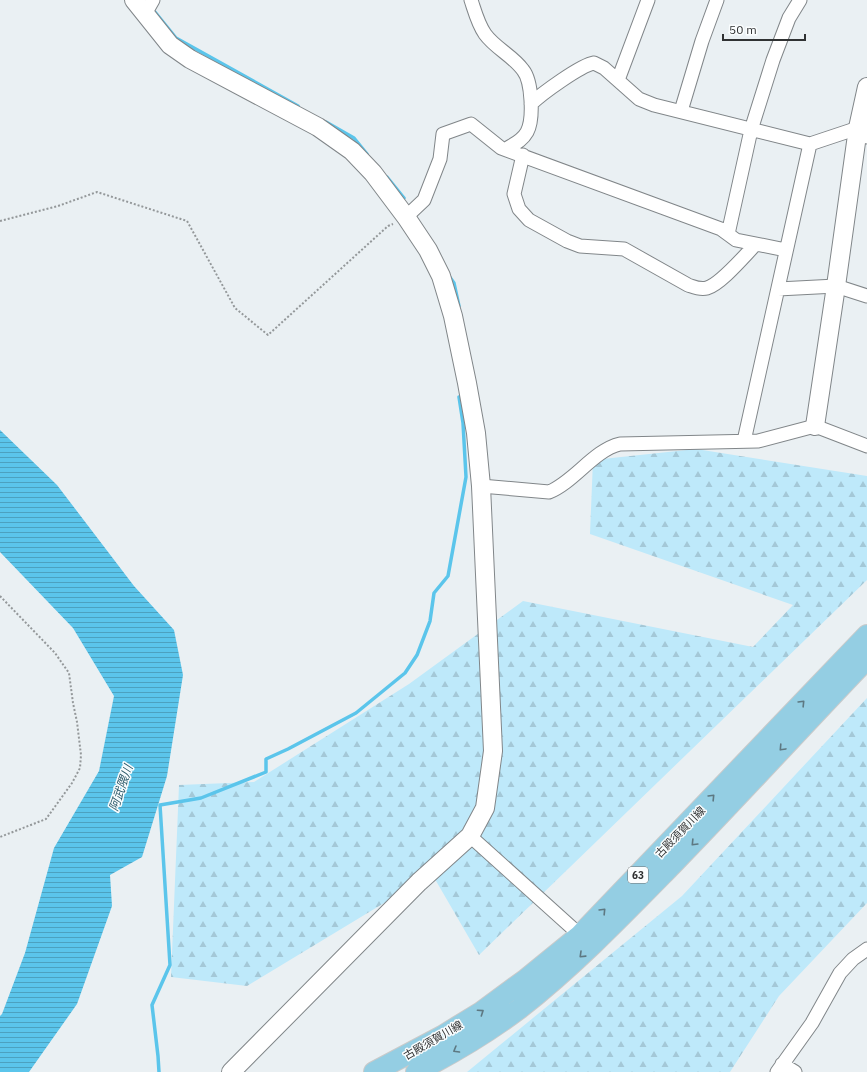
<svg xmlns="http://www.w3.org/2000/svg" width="867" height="1072" font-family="'IBM Plex Sans','Noto Sans JP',sans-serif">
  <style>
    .forest { fill: url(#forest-firs) }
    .water { fill: url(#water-rules) }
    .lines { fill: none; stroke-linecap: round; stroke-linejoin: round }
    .stream { stroke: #5bc5eb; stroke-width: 3.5 }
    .street-casing { stroke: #818689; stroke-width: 15 }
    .secondary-casing { stroke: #818689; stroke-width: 20 }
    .primary-casing { stroke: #c9caca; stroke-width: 22 }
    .path { stroke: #94989a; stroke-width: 2; stroke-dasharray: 2 2; stroke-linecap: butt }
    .street { stroke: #fff; stroke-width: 13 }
    .secondary { stroke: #fff; stroke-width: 18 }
    .primary { stroke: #94cee3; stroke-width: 20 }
    .oneway { stroke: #5d7882 }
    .labels { text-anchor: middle; stroke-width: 3; stroke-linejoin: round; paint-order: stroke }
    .shield { fill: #fafdfe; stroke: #6d6f70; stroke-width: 1 }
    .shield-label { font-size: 10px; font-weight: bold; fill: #303233 }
    .street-label { font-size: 11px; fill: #303233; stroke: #fafdfe }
    .water-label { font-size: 12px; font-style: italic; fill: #2d5a6a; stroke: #fafdfe }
  </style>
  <defs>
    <pattern id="forest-firs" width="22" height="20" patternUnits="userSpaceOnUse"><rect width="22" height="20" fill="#bee9fa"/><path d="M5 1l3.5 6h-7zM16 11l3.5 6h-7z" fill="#a4c8d7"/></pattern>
    <pattern id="water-rules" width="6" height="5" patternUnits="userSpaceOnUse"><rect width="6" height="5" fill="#5bc5eb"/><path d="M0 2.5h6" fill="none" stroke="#4ca1bf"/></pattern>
  </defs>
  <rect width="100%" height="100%" fill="#eaf0f3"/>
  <!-- forest -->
  <path class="forest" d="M 696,449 L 867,476 L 867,580 L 479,955 L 432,874 L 247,986 L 171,977 L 179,785 L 254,782 L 409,684 L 523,601 L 753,647 L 793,605 L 590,534 L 593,460 Z
    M 867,698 L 867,903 L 779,996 L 730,1072 L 467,1072 L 682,896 Z"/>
  <!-- water -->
  <path class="water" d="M 0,430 L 57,485 L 134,586 L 174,630 L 183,675 L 167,776 L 142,857 L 110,875 L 112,906 L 77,1004 L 29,1072 L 0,1072 L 0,1016 L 2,1014 L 25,953 L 54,848 L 99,771 L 114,696 L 73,628 L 0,552 Z"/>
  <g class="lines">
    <!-- stream -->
    <path class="stream" d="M 155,12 L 176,38 L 298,106
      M 326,122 L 354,138 L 367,154
      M 387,177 L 404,198
      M 449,276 L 454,283 L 459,306
      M 159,1072 L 158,1056 L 152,1005 L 170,965 L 160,805 L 201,798 L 266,772 L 266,759 L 288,749 L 356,713 L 405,673 L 417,655 L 430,621 L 434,593 L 448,576 L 466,477 L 463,423 L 459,397"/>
    <!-- street casing -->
    <g class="street-casing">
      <path id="street" d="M 471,0 C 475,12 478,24 485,34 C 495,48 513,56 523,70 C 532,81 534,119 527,132 C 522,141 514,144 506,149
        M 145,14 L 153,0
        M 618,80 L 648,0
        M 531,104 C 541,94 581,65 594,63 L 604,68 L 639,99 L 654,105 L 810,144 L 858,128 L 867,137
        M 681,111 L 702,41 L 717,0
        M 523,155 L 514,194 L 519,209 L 529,220 L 567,241 L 580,246 L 624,249 L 688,285 C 694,287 700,290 707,288 C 721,284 745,255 756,244
        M 406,217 L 424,200 L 440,159 L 443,134 L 471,124 L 501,148 L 721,229 L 736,240 L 786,250
        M 728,234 L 751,130 L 773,60 L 789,18 L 800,0
        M 778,289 L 836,286 L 867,296
        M 744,441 L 810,144
        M 481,486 L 549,492 C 574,482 594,450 620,444 L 758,441 L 815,426 L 867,446
        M 470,836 L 580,935
        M 782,1064 L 795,1072
        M 777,1072 L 812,1023 L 840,973 L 853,959 L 867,949"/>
    </g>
    <!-- secondary casing -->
    <g class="secondary-casing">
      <path id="secondary" d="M 134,0 L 170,45 L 190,59 L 318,127 L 352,151 L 373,173 L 406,217 L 428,250 L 441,276 L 453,316 L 467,383 L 476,433 L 481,486 L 493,751 L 485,808 L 470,836 L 419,882 L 231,1072
        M 815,426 L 836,286 L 858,128 L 867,87"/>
    </g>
    <!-- primary casing -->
    <g class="primary-casing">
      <path id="primary" d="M 374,1072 L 442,1036 L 481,1012 L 526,979 L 580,935 L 867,635
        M 416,1072 C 452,1054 487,1033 519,1009 C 574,966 623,915 672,865 C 738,797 802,727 867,659"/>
    </g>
    <!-- path -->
    <path class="path" d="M 0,221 L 58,206 L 97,192 L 187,221 L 235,308 L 268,335 L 388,226 L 393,224
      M 0,596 L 55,653 L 69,673 L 73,703 L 77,722 L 81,755 L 80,768 L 72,783 L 46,819 L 0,837"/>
    <!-- street -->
    <use href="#street" class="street"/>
    <!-- secondary -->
    <use href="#secondary" class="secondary"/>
    <!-- primary -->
    <use href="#primary" class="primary"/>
  </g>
  <!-- one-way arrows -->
  <defs><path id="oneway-chevron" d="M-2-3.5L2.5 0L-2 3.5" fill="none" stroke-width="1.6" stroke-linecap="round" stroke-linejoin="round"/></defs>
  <g class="oneway">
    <use href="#oneway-chevron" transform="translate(802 703) rotate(-46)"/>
    <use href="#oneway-chevron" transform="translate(782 748) rotate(133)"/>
    <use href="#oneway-chevron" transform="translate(712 797) rotate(-46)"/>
    <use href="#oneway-chevron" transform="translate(694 843) rotate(134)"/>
    <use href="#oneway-chevron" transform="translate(603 911) rotate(-46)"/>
    <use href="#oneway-chevron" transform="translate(582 955) rotate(136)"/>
    <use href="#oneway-chevron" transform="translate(481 1012) rotate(-34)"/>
    <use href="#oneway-chevron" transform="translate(456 1050) rotate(150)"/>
  </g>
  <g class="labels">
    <!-- shield labels -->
    <rect class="shield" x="628" y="867" width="20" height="16" rx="3"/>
    <g class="shield-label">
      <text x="638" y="879">63</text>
    </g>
    <!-- street labels -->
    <g class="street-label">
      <text transform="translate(680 832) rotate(-46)" y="4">古殿須賀川線</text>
      <text transform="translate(433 1040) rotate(-30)" y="4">古殿須賀川線</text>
    </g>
    <!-- water labels -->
    <g class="water-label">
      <text transform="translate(121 788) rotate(-71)" y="4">阿武隈川</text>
    </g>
  </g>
  <!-- scale -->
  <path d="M723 34v6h82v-6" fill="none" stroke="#303233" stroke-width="2"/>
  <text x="729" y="34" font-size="12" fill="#303233" stroke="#fafdfe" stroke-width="3" paint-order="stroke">50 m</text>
</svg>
